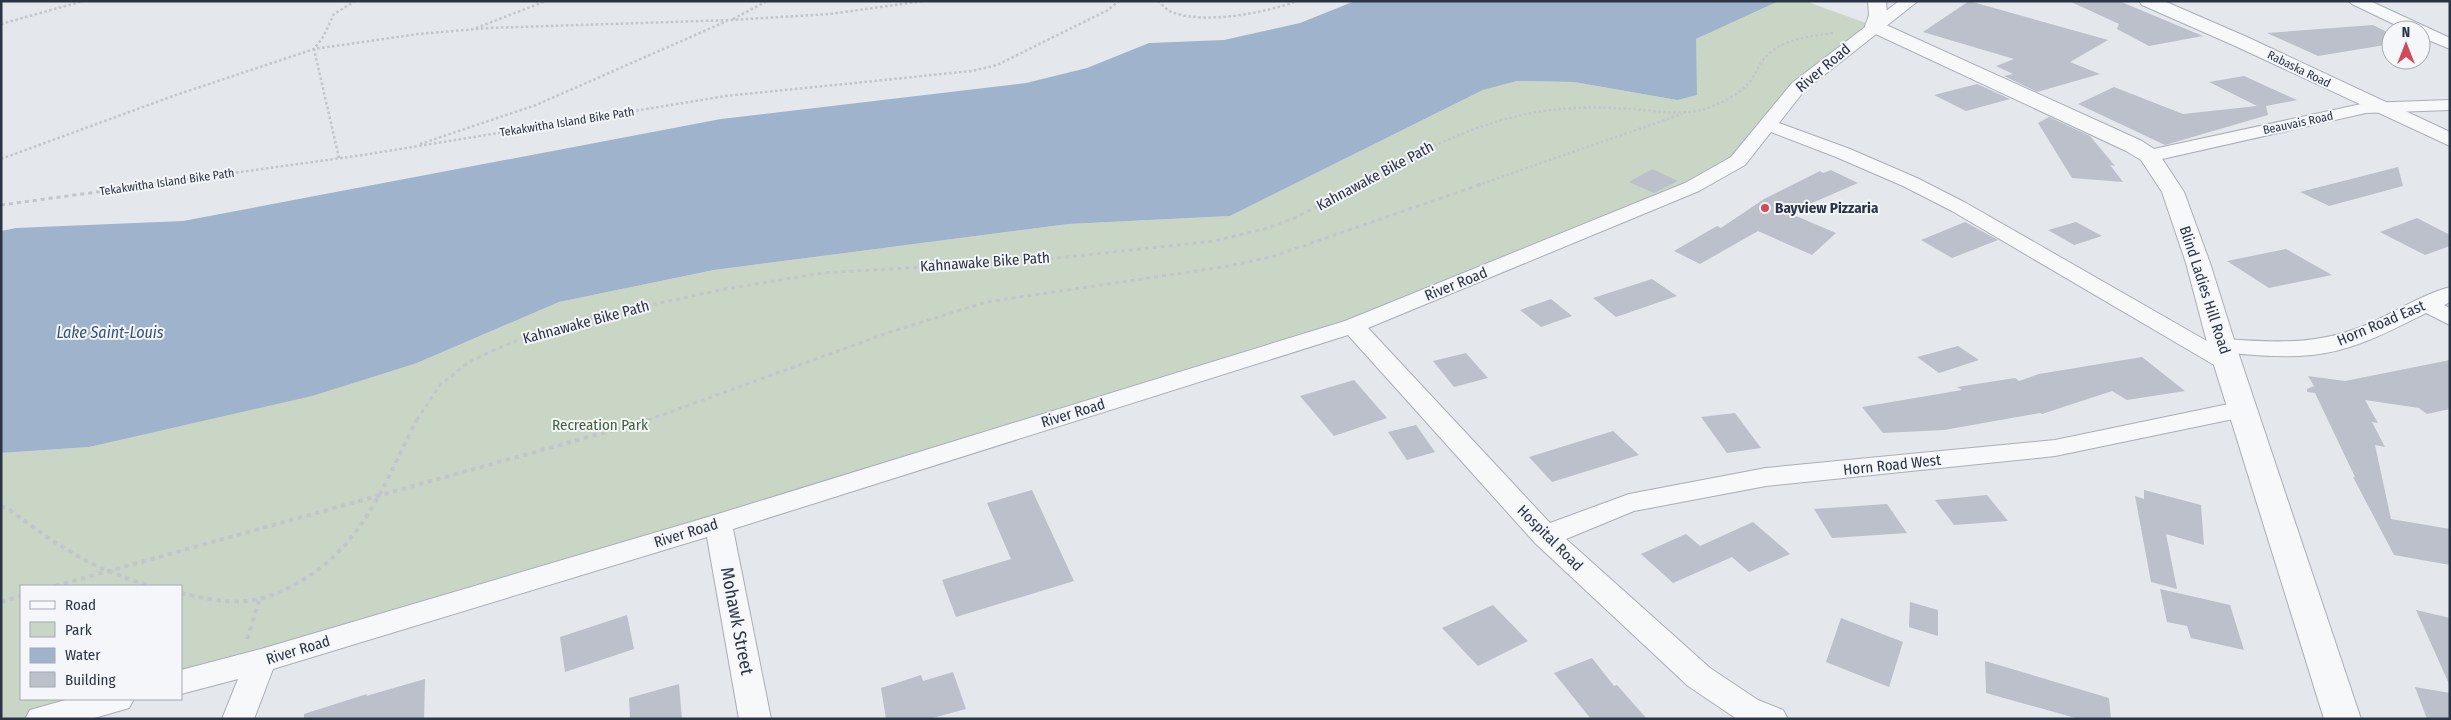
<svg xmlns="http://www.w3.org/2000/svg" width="2451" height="720" font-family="'Fira Sans Condensed',sans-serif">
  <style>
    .green { fill: #c9d6c5 }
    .water { fill: #9fb4cc }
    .building { fill: #bbc0ca }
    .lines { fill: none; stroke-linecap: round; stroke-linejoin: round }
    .minor-casing { stroke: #a9aeb7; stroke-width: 2 }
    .tertiary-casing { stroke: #a9aeb7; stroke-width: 2 }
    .path-far2 { stroke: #c2c5cb; stroke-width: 2.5; stroke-dasharray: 2.5 2.5; stroke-linecap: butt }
    .path-far1 { stroke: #c2c5cb; stroke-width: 3; stroke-dasharray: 4 4; stroke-linecap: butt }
    .path { stroke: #c2c5cb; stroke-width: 4; stroke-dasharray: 4.5 4.5; stroke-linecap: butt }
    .minor { fill: #f7f8fa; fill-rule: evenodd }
    .tertiary { fill: #f7f8fa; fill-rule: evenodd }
    .poi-dot { fill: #d1495b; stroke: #f4f6f9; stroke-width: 2 }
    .labels { text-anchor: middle; stroke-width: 4; stroke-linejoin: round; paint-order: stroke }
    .far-street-label { font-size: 12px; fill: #2b3445; stroke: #f4f6f9 }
    .street-label { font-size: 15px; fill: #2b3445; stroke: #f4f6f9 }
    .poi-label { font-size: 15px; font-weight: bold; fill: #2b3445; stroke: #f4f6f9; text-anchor: start }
    .park-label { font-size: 15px; fill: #3f6138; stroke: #f4f6f9 }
    .water-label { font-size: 16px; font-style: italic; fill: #34527a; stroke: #f4f6f9 }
    .near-street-label { font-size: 18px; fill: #2b3445; stroke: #f4f6f9 }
  </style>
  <rect width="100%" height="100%" fill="#e4e7ec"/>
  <!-- green -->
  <path class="green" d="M 1779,1 L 1805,1 L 1874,26 L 1798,87 L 1738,161 L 1353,326 L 181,682 L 181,586 L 21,586 L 21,699 L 118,699 L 41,719 L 1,719 L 1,453 L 89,447 L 417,363 L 559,302 L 714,270 L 1069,224 L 1230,216 L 1483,90 L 1517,81 L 1574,82 L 1677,100 L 1696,39 Z"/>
  <!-- water -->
  <path class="water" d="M 1355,1 L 1779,1 L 1696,39 L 1697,95 L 1677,100 L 1574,82 L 1517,81 L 1483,90 L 1230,216 L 1069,224 L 714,270 L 559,302 L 417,363 L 312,396 L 89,447 L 1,453 L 1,231 L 16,228 L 183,221 L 721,119 L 1026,83 L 1087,68 L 1149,43 L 1224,40 L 1300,23 Z"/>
  <!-- building -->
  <path class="building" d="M 1969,1 L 2108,40 L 2070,62 L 2100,74 L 2037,92 L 2004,76 L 2013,74 L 1996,66 L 2014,59 L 1923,32 Z
    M 2069,1 L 2119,1 L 2203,36 L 2149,46 L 2117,29 L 2119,24 Z
    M 2373,25 L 2391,34 L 2391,44 L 2318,56 L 2267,33 Z
    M 2244,76 L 2297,100 L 2266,106 L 2268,115 L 2165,145 L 2078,104 L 2114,87 L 2183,114 L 2257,106 L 2209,82 Z
    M 1977,84 L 2010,99 L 1966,111 L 1934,95 Z
    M 2049,117 L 2090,136 L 2115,166 L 2110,165 L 2123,182 L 2072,178 L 2038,123 Z
    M 2398,167 L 2403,186 L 2329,206 L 2300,192 Z
    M 1652,169 L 1678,181 L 1654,193 L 1629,182 Z
    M 1831,170 L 1858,183 L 1789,213 L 1836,233 L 1812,255 L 1758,231 L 1700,264 L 1674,251 L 1717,226 L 1721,228 L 1764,199 L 1820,171 L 1823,173 Z
    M 2417,218 L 2450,235 L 2450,246 L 2425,255 L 2380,232 Z
    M 1965,222 L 1998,240 L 1952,258 L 1921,240 Z
    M 2076,222 L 2102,236 L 2074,245 L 2048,230 Z
    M 2286,249 L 2332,275 L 2269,288 L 2227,261 Z
    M 1652,279 L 1677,296 L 1616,317 L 1593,298 Z
    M 1551,299 L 1572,316 L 1541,327 L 1520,310 Z
    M 1958,346 L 1979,360 L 1939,373 L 1917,357 Z
    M 1466,353 L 1488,378 L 1454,387 L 1433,361 Z
    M 2142,357 L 2185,391 L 2127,400 L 2112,391 L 2042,414 L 2040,413 L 1944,430 L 1883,433 L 1862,407 L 1962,390 L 1957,387 L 2015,378 L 2019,381 L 2039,374 Z
    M 2450,360 L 2450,409 L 2427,414 L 2419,408 L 2365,400 L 2378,423 L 2372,422 L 2385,447 L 2375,445 L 2391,519 L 2450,529 L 2450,565 L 2394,555 L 2353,477 L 2355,477 L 2315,393 L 2307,392 L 2307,389 L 2314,386 L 2308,376 L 2345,381 Z
    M 1354,380 L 1387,418 L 1334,436 L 1300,396 Z
    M 1735,413 L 1761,448 L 1727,453 L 1701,417 Z
    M 1416,425 L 1435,452 L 1407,460 L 1388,432 Z
    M 1613,431 L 1639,455 L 1552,482 L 1529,457 Z
    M 1032,490 L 1074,581 L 956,617 L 942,580 L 1011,559 L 987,503 Z
    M 2144,490 L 2201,505 L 2204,545 L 2166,534 L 2177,589 L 2151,582 L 2135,496 L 2144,499 Z
    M 1987,495 L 2008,521 L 1954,525 L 1935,500 Z
    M 1887,504 L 1907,533 L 1832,538 L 1814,509 Z
    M 1753,522 L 1790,554 L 1749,572 L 1732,557 L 1673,583 L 1641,554 L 1686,534 L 1700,546 Z
    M 2160,589 L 2230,605 L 2244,650 L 2191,638 L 2187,626 L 2167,622 Z
    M 1910,602 L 1938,610 L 1938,636 L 1909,627 Z
    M 1493,605 L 1528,641 L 1478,666 L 1442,628 Z
    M 2416,610 L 2450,618 L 2450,686 Z
    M 627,615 L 634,649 L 565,672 L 560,637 Z
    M 1841,618 L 1903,642 L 1889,687 L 1826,662 Z
    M 1592,658 L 1614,686 L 1617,685 L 1647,719 L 1591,719 L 1554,673 Z
    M 1985,661 L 2109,698 L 2111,719 L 2079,719 L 1986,693 Z
    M 953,672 L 966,709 L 929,719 L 886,719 L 881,688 L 921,675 L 923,681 Z
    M 425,679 L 424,719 L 304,719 L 304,714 L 367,694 L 366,696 Z
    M 679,684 L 682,719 L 630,719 L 629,698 Z
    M 2415,687 L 2450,693 L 2450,719 L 2427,719 Z"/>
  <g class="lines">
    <!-- minor casing -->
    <g class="minor-casing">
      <path id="minor" d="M 1899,1 L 1918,1 L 1804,91 L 1779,123 L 1850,149 L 1917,178 L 1966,203 L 2212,344 L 2214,341 L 2222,339 C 2274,342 2316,346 2366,325 C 2394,313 2420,295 2450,287 L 2450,302 L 2444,305 L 2450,308 L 2450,325 L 2426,313 C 2390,331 2353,351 2312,355 C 2284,358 2256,355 2228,353 L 2237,359 L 2241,364 L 2237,369 L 2229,371 L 2221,369 L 1952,211 L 1903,186 L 1836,157 L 1771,132 L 1745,165 L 1699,191 L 1368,328 L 1550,523 L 1629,494 L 1766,468 L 2055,440 L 2243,401 L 2252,403 L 2255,409 L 2252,415 L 2243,417 L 2055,456 L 1766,486 L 1634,511 L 1566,539 L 1710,668 L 1758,700 L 1783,710 L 1788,719 L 1737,719 L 1688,686 L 1535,543 L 1348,335 L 733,529 L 771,719 L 739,719 L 707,537 L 273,669 L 254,719 L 222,719 L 238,679 L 181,694 L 181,670 L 261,649 L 708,517 L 1345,321 L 1685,183 L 1731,157 L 1792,83 Z
        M 2349,1 L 2370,1 L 2450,38 L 2450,49 L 2421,37 L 2421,30 L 2406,30 L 2352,4 Z
        M 2450,100 L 2450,110 L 2366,113 L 2149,162 L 2142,160 L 2139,156 L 2142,152 L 2149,150 L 2366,103 Z
        M 69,699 L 134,699 L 129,708 L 91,719 L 25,719 L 30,710 Z"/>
    </g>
    <!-- tertiary casing -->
    <g class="tertiary-casing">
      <path id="tertiary" d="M 1868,1 L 1886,1 L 1887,15 L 1884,24 L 2142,141 L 2157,151 L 2184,192 L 2210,263 L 2236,346 L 2361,719 L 2324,719 L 2208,346 L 2186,263 L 2162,192 L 2141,160 L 2126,151 L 1867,30 L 1865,26 L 1869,15 Z
        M 2139,1 L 2164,1 L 2247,37 L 2450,132 L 2450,146 L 2233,45 L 2142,5 Z"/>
    </g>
    <!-- path-far2 -->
    <path class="path-far2" d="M 1158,1 C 1163,5 1167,11 1174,13 C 1207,24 1265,13 1297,1
      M 733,19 L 767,1
      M 1,24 L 83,1
      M 476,28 L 546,1
      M 420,144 L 536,105 L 727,21
      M 339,158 L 314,49 L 418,34 L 488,28 L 731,20 L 830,14 L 923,1
      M 1,159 L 173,96 L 314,49 L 323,37 L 334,14 L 355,1
      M 147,185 L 363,155 L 726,96 L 972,71 L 997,65 L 1108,10 L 1119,1
      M 1359,185 C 1428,147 1495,111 1576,108 C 1595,107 1614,108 1633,109 C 1657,111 1681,116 1705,109 C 1721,103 1742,94 1752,79 C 1758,69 1762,58 1772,51 C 1790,38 1812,36 1833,33
      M 1478,185 L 1682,114"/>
    <!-- path-far1 -->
    <path class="path-far1" d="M 1,205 L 156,184
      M 417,420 L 440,385 L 469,362 L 494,350 L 526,337 L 599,316 L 720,290 L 822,273 L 1039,260 L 1214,241 L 1268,228 L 1294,218 L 1362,184
      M 648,420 L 890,332 L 986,302 L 1223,267 L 1271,257 L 1482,184"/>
    <!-- path -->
    <path class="path" d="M 1,506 L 10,510 C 56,545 95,571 152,586
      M 55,586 L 653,419
      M 181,593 C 202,598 224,603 245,601 C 264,600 282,592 299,582 C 364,546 385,481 417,419
      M 1,602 L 21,596
      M 247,639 L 259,601"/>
    <!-- minor -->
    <use href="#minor" class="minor"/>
    <!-- tertiary -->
    <use href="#tertiary" class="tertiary"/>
  </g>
  <!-- markers -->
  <circle class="poi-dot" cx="1765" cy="208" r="5"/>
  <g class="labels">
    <!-- far-street labels -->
    <g class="far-street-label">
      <text transform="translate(2299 69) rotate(26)" y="4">Rabaska Road</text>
      <text transform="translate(567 122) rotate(-9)" y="4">Tekakwitha Island Bike Path</text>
      <text transform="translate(2298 123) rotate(-12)" y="4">Beauvais Road</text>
      <text transform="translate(167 182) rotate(-8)" y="4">Tekakwitha Island Bike Path</text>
    </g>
    <!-- street labels -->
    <g class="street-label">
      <text transform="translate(1823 68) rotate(-40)" y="5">River Road</text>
      <text transform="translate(1375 176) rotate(-28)" y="5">Kahnawake Bike Path</text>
      <text transform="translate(985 262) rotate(-4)" y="5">Kahnawake Bike Path</text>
      <text transform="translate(1456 284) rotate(-22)" y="5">River Road</text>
      <text transform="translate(2205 290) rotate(72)" y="5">Blind Ladies Hill Road</text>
      <text transform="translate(586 322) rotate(-15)" y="5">Kahnawake Bike Path</text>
      <text transform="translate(2381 323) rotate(-23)" y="5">Horn Road East</text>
      <text transform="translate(1073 413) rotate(-17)" y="5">River Road</text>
      <text transform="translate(1892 465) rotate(-6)" y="5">Horn Road West</text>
      <text transform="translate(686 533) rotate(-17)" y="5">River Road</text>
      <text transform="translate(1550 538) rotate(45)" y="5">Hospital Road</text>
      <text transform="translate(298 650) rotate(-17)" y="5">River Road</text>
    </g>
    <!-- poi labels -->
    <g class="poi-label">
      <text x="1775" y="213">Bayview Pizzaria</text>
    </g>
    <!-- park labels -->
    <g class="park-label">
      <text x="600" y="430">Recreation Park</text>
    </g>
    <!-- water labels -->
    <g class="water-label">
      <text x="110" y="338">Lake Saint-Louis</text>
    </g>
    <!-- near-street labels -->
    <g class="near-street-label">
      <text transform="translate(737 621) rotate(79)" y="6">Mohawk Street</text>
    </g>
  </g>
  <!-- border -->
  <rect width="2451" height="720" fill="none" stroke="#2b3445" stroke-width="5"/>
  <!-- legend -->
  <rect x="20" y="585" width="162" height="115" fill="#f4f6f9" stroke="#a4a8b1"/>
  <rect x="30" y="601" width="25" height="8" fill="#f7f8fa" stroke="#a4a8b1"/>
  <text x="65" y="610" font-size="15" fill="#2b3445">Road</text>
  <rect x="30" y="622" width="25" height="15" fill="#c9d6c5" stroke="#a4a8b1"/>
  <text x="65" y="635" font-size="15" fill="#2b3445">Park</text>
  <rect x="30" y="648" width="25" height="15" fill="#9fb4cc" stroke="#a4a8b1"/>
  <text x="65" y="660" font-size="15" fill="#2b3445">Water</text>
  <rect x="30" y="672" width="25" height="15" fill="#bbc0ca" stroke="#a4a8b1"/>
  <text x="65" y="685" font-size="15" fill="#2b3445">Building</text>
  <!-- north arrow -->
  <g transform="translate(2406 45)"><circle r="24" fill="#f4f6f9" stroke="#a4a8b1"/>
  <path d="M0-4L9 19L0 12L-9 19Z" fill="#d1495b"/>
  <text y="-8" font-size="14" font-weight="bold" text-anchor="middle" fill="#2b3445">N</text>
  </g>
</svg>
